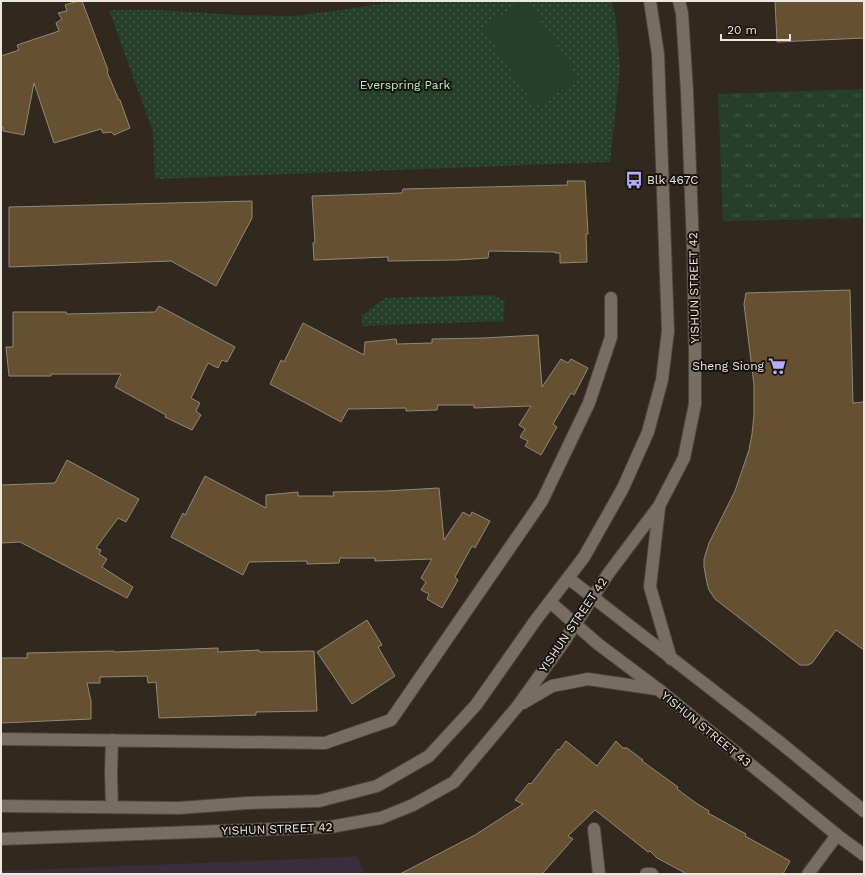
<svg xmlns="http://www.w3.org/2000/svg" width="865" height="875" font-family="'Work Sans',sans-serif">
  <style>
    .education { fill: #392e3c }
    .grass { fill: url(#grass-tufts) }
    .park { fill: url(#park-dots) }
    .pitch { fill: #263e2c }
    .building { fill: #655032; stroke: #918779 }
    .lines { fill: none; stroke-linecap: round; stroke-linejoin: round }
    .lane-casing { stroke: #4d453b; stroke-width: 14 }
    .street-casing { stroke: #4d453b; stroke-width: 14 }
    .lane { stroke: #776d60; stroke-width: 12 }
    .street { stroke: #776d60; stroke-width: 12 }
    .labels { text-anchor: middle; stroke-width: 4; stroke-linejoin: round; paint-order: stroke }
    .park-label { font-size: 12px; fill: #b6edc2; stroke: #17130e }
    .poi-label { font-size: 12px; fill: #ede7e0; stroke: #17130e; text-anchor: start }
    .street-label { font-size: 12px; fill: #ede7e0; stroke: #17130e }
  </style>
  <defs>
    <pattern id="grass-tufts" width="24" height="20" patternUnits="userSpaceOnUse"><rect width="24" height="20" fill="#263e2c"/><path d="M3 7l-1-3M5 7V3M7 7l1-3M15 17l-1-3M17 17v-4M19 17l1-3" fill="none" stroke="#465a4a"/></pattern>
    <pattern id="park-dots" width="8" height="8" patternUnits="userSpaceOnUse"><rect width="8" height="8" fill="#263e2c"/><path d="M2 2h.1M6 6h.1" fill="none" stroke="#465a4a" stroke-width="1.8" stroke-linecap="round"/></pattern>
  </defs>
  <rect width="100%" height="100%" fill="#32291e"/>
  <!-- education -->
  <path class="education" d="M 357,856 L 365,874 L 1,874 L 1,871 L 324,858 Z"/>
  <!-- grass -->
  <path class="grass" d="M 864,89 L 864,218 L 723,221 L 718,94 Z"/>
  <!-- park -->
  <path class="park" d="M 397,1 L 612,1 L 616,20 L 620,69 L 610,162 L 155,179 L 153,132 L 109,10 L 160,10 L 236,15 L 293,16 L 342,10 Z
    M 493,295 L 505,301 L 503,321 L 362,326 L 362,315 L 385,298 Z"/>
  <!-- pitch -->
  <path class="pitch" d="M 523,1 L 528,1 L 579,79 L 535,107 L 483,27 Z"/>
  <!-- building -->
  <path class="building" d="M 78,1 L 82,1 L 108,70 L 107,72 L 119,100 L 120,100 L 130,128 L 114,135 L 111,132 L 103,133 L 101,129 L 54,143 L 34,83 L 24,135 L 3,131 L 3,127 L 1,127 L 1,56 L 19,50 L 17,45 L 59,31 L 56,23 L 62,19 L 58,13 L 67,11 L 65,5 Z
    M 775,1 L 864,1 L 864,38 L 777,42 Z
    M 567,181 L 585,181 L 588,234 L 586,234 L 587,262 L 560,263 L 560,253 L 555,253 L 555,252 L 489,251 L 488,258 L 456,260 L 388,261 L 388,257 L 314,260 L 313,243 L 315,242 L 312,196 L 402,193 L 403,189 L 568,185 Z
    M 252,201 L 252,218 L 216,286 L 171,261 L 9,267 L 9,207 Z
    M 850,290 L 853,403 L 864,402 L 864,650 L 836,630 L 812,663 L 808,665 L 800,665 L 715,599 L 709,590 L 707,583 L 704,567 L 704,559 L 709,543 L 735,491 L 749,450 L 752,434 L 754,415 L 754,385 L 744,304 L 746,293 Z
    M 159,306 L 235,347 L 227,362 L 222,360 L 218,368 L 208,363 L 191,398 L 200,403 L 196,411 L 201,415 L 192,430 L 165,417 L 166,415 L 115,387 L 121,374 L 51,374 L 51,376 L 9,376 L 6,347 L 13,347 L 13,312 L 66,312 L 67,314 L 155,312 Z
    M 303,323 L 364,355 L 365,342 L 396,339 L 397,344 L 432,343 L 432,339 L 484,338 L 538,335 L 542,387 L 561,359 L 568,363 L 571,359 L 588,368 L 574,395 L 571,393 L 553,424 L 557,427 L 541,455 L 525,446 L 528,441 L 520,437 L 525,429 L 519,425 L 531,406 L 474,408 L 474,405 L 438,405 L 437,410 L 406,411 L 406,408 L 348,409 L 341,422 L 270,384 L 281,360 L 284,362 Z
    M 67,460 L 139,499 L 126,522 L 118,518 L 96,548 L 101,550 L 99,554 L 107,559 L 102,567 L 133,587 L 127,598 L 20,542 L 1,543 L 1,485 L 55,483 Z
    M 205,476 L 266,508 L 266,495 L 298,492 L 298,496 L 334,496 L 333,492 L 385,491 L 439,488 L 444,540 L 463,512 L 470,516 L 472,512 L 490,521 L 475,548 L 472,546 L 455,577 L 458,580 L 442,608 L 427,599 L 429,594 L 421,590 L 426,582 L 421,578 L 432,559 L 375,561 L 375,558 L 340,558 L 339,563 L 307,564 L 307,561 L 249,562 L 243,575 L 171,537 L 183,513 L 185,515 Z
    M 367,620 L 382,645 L 378,647 L 395,676 L 352,704 L 317,652 Z
    M 218,648 L 218,652 L 259,650 L 259,652 L 314,651 L 317,711 L 256,712 L 256,715 L 159,718 L 156,682 L 148,683 L 147,676 L 100,677 L 100,683 L 87,683 L 91,701 L 91,719 L 1,723 L 1,658 L 27,658 L 27,653 L 114,651 L 114,652 Z
    M 566,741 L 597,766 L 616,741 L 623,748 L 627,748 L 643,760 L 642,761 L 678,787 L 677,789 L 696,803 L 709,811 L 708,813 L 746,834 L 745,836 L 790,861 L 783,874 L 687,874 L 657,858 L 650,851 L 648,852 L 595,810 L 568,836 L 573,839 L 542,874 L 400,874 L 475,835 L 523,804 L 515,800 L 529,783 L 531,784 L 558,749 L 559,750 Z"/>
  <g class="lines">
    <!-- lane casing -->
    <g class="lane-casing">
      <path id="lane" d="M 1,739 L 325,743 L 391,720 L 542,501 L 589,403 L 611,337 L 611,298
        M 112,740 L 111,773 L 112,807
        M 594,829 L 599,874
        M 646,874 L 652,874
        M 808,874 L 837,835"/>
    </g>
    <!-- street casing -->
    <g class="street-casing">
      <path id="street" d="M 659,508 L 650,587 L 671,659
        M 568,578 L 777,740 L 864,811
        M 550,602 L 598,644 L 658,689 L 837,835 L 864,855
        M 523,703 L 552,686 L 588,679 L 656,689
        M 1,806 L 179,808 L 247,803 L 319,801 L 377,786 L 429,756 L 476,705 L 535,621 L 584,557 L 623,488 L 648,432 L 662,380 L 668,331 L 658,54 L 650,1
        M 1,839 L 330,827 L 381,818 L 413,805 L 454,782 L 517,707 L 563,643 L 608,574 L 659,506 L 684,458 L 695,404 L 695,352 L 693,246 L 687,91 L 682,13 L 679,1"/>
    </g>
    <!-- lane -->
    <use href="#lane" class="lane"/>
    <!-- street -->
    <use href="#street" class="street"/>
  </g>
  <!-- icons -->
  <defs>
    <g id="bus-bare" transform="scale(1.38)"><path d="M-5-6H5V4H4V6H2V4H-2V6H-4V4H-5ZM-3.5-4V0h7V-4ZM-3.5 1.2v1.5H-2V1.2ZM2 1.2v1.5H3.5V1.2Z" fill="#b6acf8" stroke="#17130e" stroke-width="2.5" paint-order="stroke"/></g>
    <g id="supermarket-bare" transform="scale(1.38)"><path d="M-6-5.5h2.5l.6 2H6L4.5 2H-2.5L-4.4-4H-6ZM-1.5 3.2a1.3 1.3 0 1 0 .1 0ZM3 3.2a1.3 1.3 0 1 0 .1 0Z" fill="#b6acf8" stroke="#17130e" stroke-width="2.5" paint-order="stroke"/></g>
  </defs>
  <g fill-rule="evenodd">
    <use href="#bus-bare" x="634" y="180"/>
    <use href="#supermarket-bare" x="777" y="366"/>
  </g>
  <g class="labels">
    <!-- park labels -->
    <g class="park-label">
      <text x="405" y="89">Everspring Park</text>
    </g>
    <!-- poi labels -->
    <g class="poi-label">
      <text x="647" y="184">Blk 467C</text>
      <text x="764" y="370" text-anchor="end">Sheng Siong</text>
    </g>
    <!-- street labels -->
    <g class="street-label">
      <text transform="translate(694 288) rotate(-91)" y="4">YISHUN STREET 42</text>
      <text transform="translate(573 625) rotate(-56)" y="4">YISHUN STREET 42</text>
      <text transform="translate(706 729) rotate(39)" y="4">YISHUN STREET 43</text>
      <text transform="translate(277 829) rotate(-2)" y="4">YISHUN STREET 42</text>
    </g>
  </g>
  <!-- border -->
  <rect width="865" height="875" fill="none" stroke="#ede7e0" stroke-width="4"/>
  <!-- scale -->
  <path d="M721 34v6h69v-6" fill="none" stroke="#ede7e0" stroke-width="2"/>
  <text x="727" y="34" font-size="12" fill="#ede7e0" stroke="#17130e" stroke-width="3" paint-order="stroke">20 m</text>
</svg>
